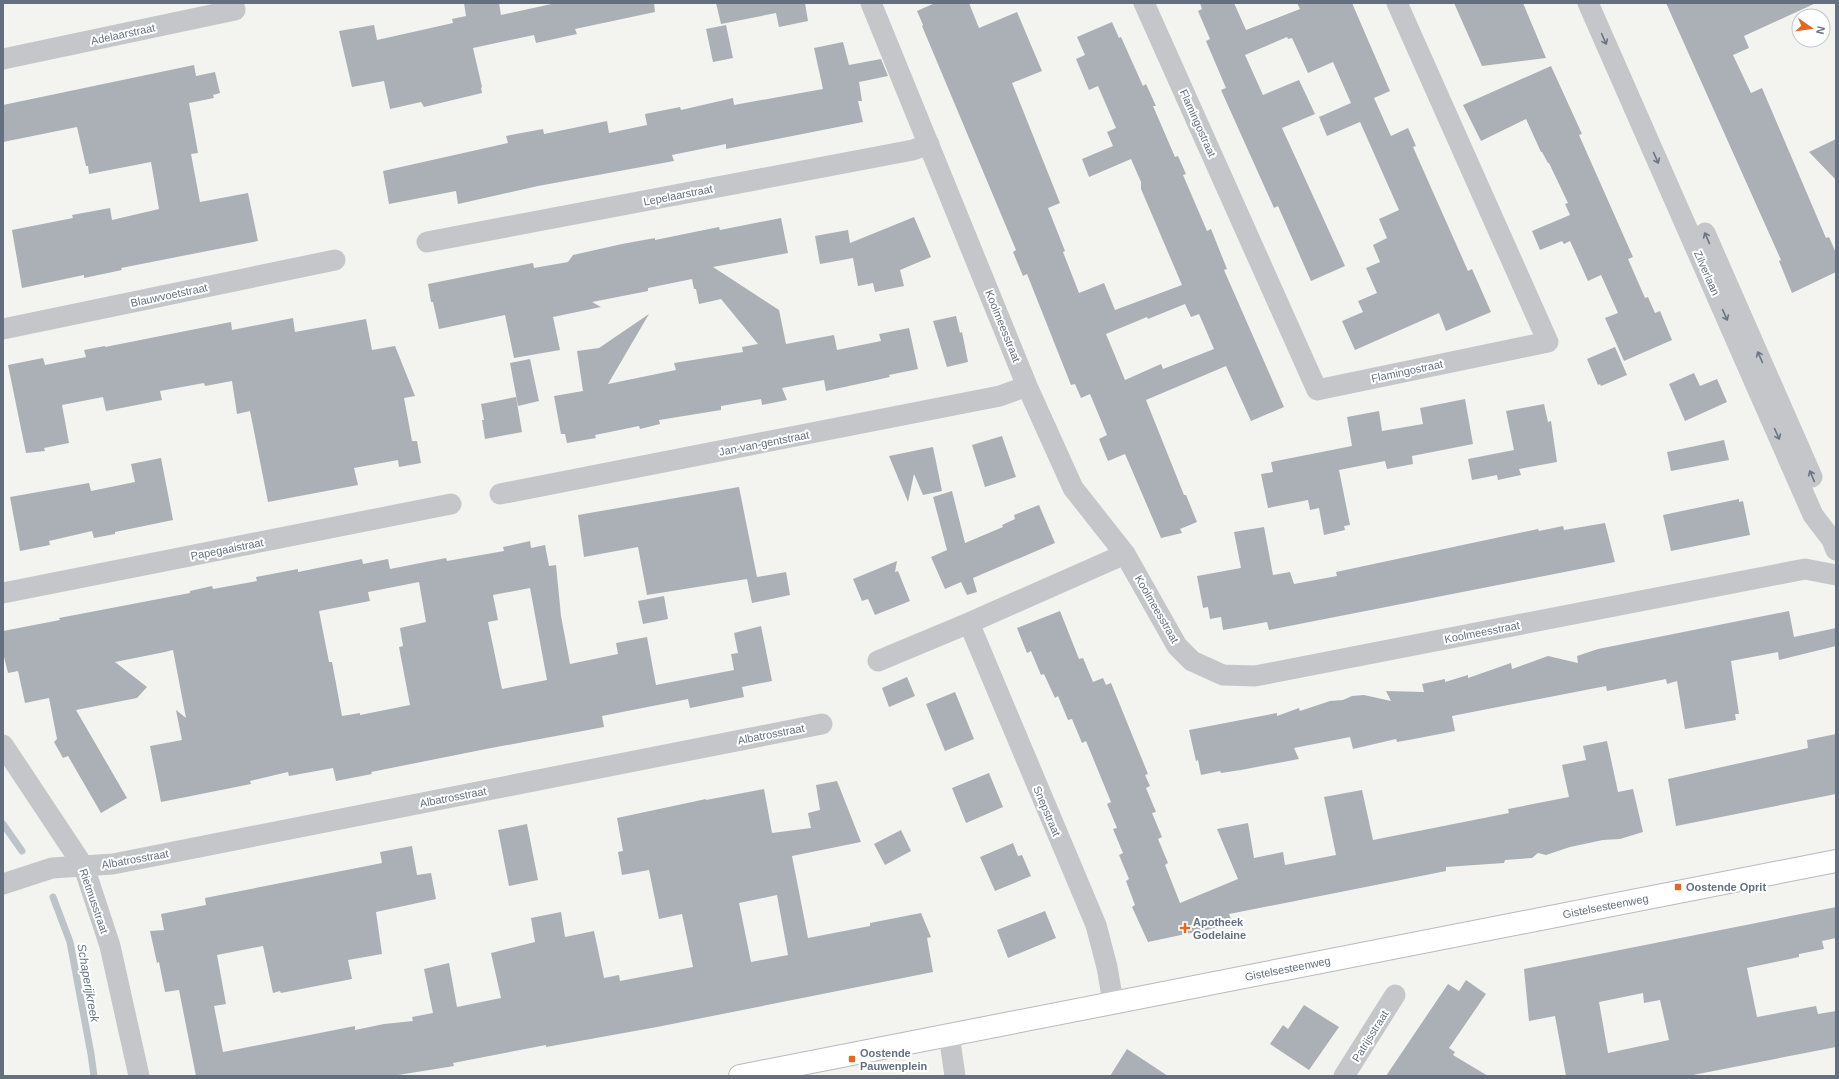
<svg xmlns="http://www.w3.org/2000/svg" width="1839" height="1079" font-family="Helvetica,sans-serif">
  <style>
    .lines { fill: none; stroke-linecap: round; stroke-linejoin: round }
    .stream { stroke: #bcc4c9; stroke-width: 7 }
    .building { fill: #aab0b6; fill-rule: evenodd }
    .secondary-casing { stroke: #b6b9be; stroke-width: 24 }
    .street { stroke: #c4c6ca; stroke-width: 21 }
    .secondary { stroke: #fff; stroke-width: 22 }
    .oneway { stroke: #697484 }
    .poi-dot { fill: #dc6a28; stroke: #fff; stroke-width: 1.5 }
    .labels { text-anchor: middle; stroke-width: 4; stroke-linejoin: round; paint-order: stroke }
    .street-label { font-size: 11px; fill: #647080; stroke: #fff }
    .poi-label { font-size: 11px; font-weight: bold; fill: #647080; stroke: #fff; text-anchor: start }
    .water-label { font-size: 12px; font-style: italic; fill: #647885; stroke: #fff }
  </style>
  <rect width="100%" height="100%" fill="#f3f4f0"/>
  <g class="lines">
    <!-- stream -->
    <path class="stream" d="M 3,824 L 22,851
      M 53,897 L 70,942 L 91,1054 L 94,1076"/>
  </g>
  <!-- building -->
  <path class="building" d="M 464,3 L 499,3 L 501,15 L 556,3 L 654,3 L 655,12 L 575,29 L 577,34 L 536,43 L 534,35 L 473,48 L 482,87 L 481,88 L 482,93 L 424,107 L 421,102 L 390,109 L 384,81 L 352,87 L 339,31 L 374,25 L 377,40 L 453,23 L 452,19 L 466,16 Z
    M 716,3 L 805,3 L 808,21 L 779,27 L 776,13 L 721,24 Z
    M 935,3 L 969,3 L 979,28 L 1017,12 L 1042,71 L 1012,83 L 1060,203 L 1048,208 L 1065,251 L 1063,252 L 1079,293 L 1104,283 L 1115,310 L 1182,285 L 1141,189 L 1141,182 L 1131,159 L 1089,177 L 1082,159 L 1113,146 L 1107,132 L 1116,128 L 1098,86 L 1089,90 L 1076,59 L 1085,55 L 1077,37 L 1112,22 L 1119,38 L 1121,37 L 1143,86 L 1146,84 L 1156,106 L 1153,106 L 1175,157 L 1178,156 L 1186,174 L 1183,175 L 1207,231 L 1211,229 L 1227,269 L 1224,270 L 1284,407 L 1251,421 L 1226,366 L 1146,400 L 1184,495 L 1186,495 L 1197,522 L 1180,529 L 1182,533 L 1161,538 L 1125,454 L 1108,461 L 1099,439 L 1107,435 L 1090,394 L 1081,398 L 1075,384 L 1071,385 L 1027,274 L 1023,276 L 1013,252 L 1016,250 L 922,26 L 923,25 L 917,11 ZM 1185,304 L 1191,317 L 1199,314 L 1214,349 L 1163,369 L 1161,364 L 1125,380 L 1106,334 L 1147,317 L 1148,319 Z
    M 1200,3 L 1234,3 L 1246,30 L 1300,9 L 1297,3 L 1352,3 L 1390,91 L 1374,98 L 1391,136 L 1408,128 L 1416,146 L 1413,147 L 1468,271 L 1472,269 L 1491,312 L 1446,331 L 1439,313 L 1355,350 L 1342,321 L 1363,312 L 1358,301 L 1377,293 L 1366,268 L 1380,262 L 1373,245 L 1387,238 L 1379,219 L 1399,210 L 1360,122 L 1327,136 L 1319,117 L 1351,103 L 1333,62 L 1308,73 L 1292,38 L 1288,39 L 1287,37 L 1245,55 L 1263,95 L 1299,80 L 1315,114 L 1282,128 L 1345,266 L 1311,281 L 1278,206 L 1274,208 L 1221,90 L 1226,88 L 1206,41 L 1210,39 L 1198,11 L 1202,9 Z
    M 1454,3 L 1523,3 L 1546,58 L 1482,66 Z
    M 1666,3 L 1816,3 L 1744,36 L 1749,48 L 1733,55 L 1751,93 L 1762,88 L 1826,238 L 1829,237 L 1836,253 L 1836,272 L 1792,293 L 1779,261 L 1781,260 Z
    M 726,25 L 733,58 L 713,62 L 706,29 Z
    M 843,42 L 849,65 L 881,59 L 888,76 L 859,82 L 862,101 L 858,101 L 863,122 L 726,149 L 726,144 L 672,155 L 674,161 L 538,186 L 458,204 L 456,191 L 389,204 L 383,171 L 508,143 L 506,136 L 543,129 L 544,134 L 607,121 L 609,133 L 647,125 L 645,114 L 680,107 L 681,110 L 733,98 L 734,105 L 823,89 L 814,48 Z
    M 194,65 L 196,76 L 215,72 L 220,93 L 213,95 L 214,98 L 189,103 L 198,153 L 191,154 L 200,202 L 248,193 L 258,241 L 121,268 L 122,270 L 84,278 L 84,275 L 22,288 L 12,230 L 73,218 L 72,215 L 110,208 L 112,220 L 159,209 L 151,162 L 89,174 L 88,166 L 86,166 L 77,127 L 3,142 L 3,105 Z
    M 1551,66 L 1582,134 L 1579,135 L 1633,257 L 1628,259 L 1645,298 L 1648,297 L 1655,313 L 1660,311 L 1672,340 L 1624,361 L 1605,318 L 1618,313 L 1601,275 L 1588,281 L 1570,241 L 1564,244 L 1562,241 L 1540,250 L 1532,231 L 1570,215 L 1565,204 L 1568,203 L 1549,163 L 1548,163 L 1542,152 L 1541,152 L 1526,119 L 1481,141 L 1463,105 Z
    M 1836,139 L 1836,180 L 1809,152 Z
    M 914,217 L 931,257 L 900,270 L 904,286 L 875,292 L 873,283 L 858,286 L 853,258 L 820,264 L 815,236 L 848,230 L 850,243 Z
    M 781,218 L 788,253 L 713,267 L 779,310 L 786,344 L 834,335 L 837,350 L 881,341 L 879,334 L 909,328 L 918,369 L 889,375 L 890,377 L 872,381 L 826,391 L 824,380 L 782,388 L 787,400 L 762,405 L 761,399 L 721,406 L 721,410 L 659,420 L 660,424 L 640,429 L 639,426 L 595,435 L 596,438 L 567,443 L 565,434 L 561,434 L 554,396 L 583,391 L 577,351 L 599,348 L 649,314 L 608,384 L 676,370 L 674,363 L 743,352 L 742,347 L 758,344 L 721,299 L 699,304 L 696,289 L 694,289 L 692,279 L 648,288 L 648,291 L 592,302 L 601,307 L 553,317 L 560,350 L 514,358 L 505,315 L 439,329 L 433,302 L 431,302 L 428,284 L 533,263 L 534,268 L 568,262 L 573,255 L 622,244 L 655,238 L 655,240 L 719,227 L 720,230 Z
    M 956,316 L 960,333 L 962,332 L 968,362 L 947,367 L 933,321 Z
    M 293,318 L 295,332 L 366,319 L 372,350 L 395,346 L 415,396 L 404,398 L 412,441 L 417,441 L 421,463 L 399,467 L 398,460 L 354,468 L 358,485 L 268,502 L 250,411 L 237,414 L 232,381 L 205,386 L 204,383 L 160,391 L 162,400 L 106,411 L 103,397 L 62,405 L 69,443 L 44,448 L 45,451 L 26,453 L 8,365 L 43,358 L 45,365 L 86,357 L 84,350 L 105,346 L 105,347 L 231,322 L 232,330 Z
    M 1615,347 L 1627,375 L 1601,386 L 1600,384 L 1598,385 L 1587,359 Z
    M 530,359 L 539,401 L 518,406 L 510,363 Z
    M 1694,373 L 1700,386 L 1717,379 L 1727,402 L 1685,421 L 1669,384 Z
    M 516,397 L 522,432 L 485,439 L 482,420 L 484,420 L 481,404 Z
    M 1465,399 L 1473,444 L 1412,456 L 1413,464 L 1387,469 L 1385,461 L 1339,470 L 1350,525 L 1344,526 L 1345,530 L 1324,535 L 1319,508 L 1310,510 L 1308,500 L 1268,508 L 1261,474 L 1273,472 L 1271,462 L 1352,446 L 1347,417 L 1379,411 L 1382,431 L 1423,424 L 1420,408 Z
    M 1544,404 L 1548,422 L 1551,421 L 1557,462 L 1519,469 L 1521,475 L 1498,480 L 1497,475 L 1472,480 L 1468,459 L 1514,450 L 1506,411 Z
    M 1002,436 L 1016,477 L 985,487 L 972,445 Z
    M 1724,440 L 1729,460 L 1671,471 L 1667,452 Z
    M 933,447 L 942,491 L 923,495 L 914,474 L 908,502 L 889,456 Z
    M 161,458 L 173,520 L 115,532 L 115,534 L 94,538 L 92,531 L 49,541 L 50,545 L 20,551 L 10,497 L 89,483 L 91,491 L 135,482 L 131,464 Z
    M 739,487 L 757,577 L 786,572 L 790,595 L 752,603 L 747,579 L 647,595 L 638,547 L 584,557 L 578,515 Z
    M 952,491 L 965,543 L 1003,527 L 1002,525 L 1015,519 L 1014,515 L 1039,505 L 1055,543 L 973,578 L 977,592 L 967,595 L 961,582 L 945,589 L 931,557 L 947,550 L 933,497 Z
    M 1739,499 L 1739,502 L 1743,501 L 1750,535 L 1671,551 L 1663,515 Z
    M 1605,523 L 1615,562 L 1269,630 L 1267,622 L 1223,630 L 1221,617 L 1210,619 L 1208,607 L 1203,608 L 1197,576 L 1241,568 L 1234,532 L 1264,527 L 1273,575 L 1290,572 L 1294,584 L 1337,576 L 1336,572 L 1538,529 L 1539,531 L 1563,526 L 1564,530 Z
    M 530,541 L 531,548 L 545,545 L 549,566 L 556,565 L 561,616 L 570,664 L 618,654 L 616,643 L 647,637 L 656,685 L 734,670 L 731,654 L 738,653 L 734,633 L 761,626 L 772,681 L 742,687 L 744,697 L 690,708 L 688,699 L 602,716 L 604,727 L 486,749 L 371,772 L 372,774 L 336,781 L 333,768 L 289,776 L 288,772 L 250,781 L 251,784 L 161,802 L 150,746 L 182,740 L 176,710 L 186,718 L 173,650 L 165,652 L 115,662 L 147,687 L 137,698 L 76,710 L 127,798 L 101,813 L 68,756 L 63,758 L 54,742 L 57,739 L 49,698 L 25,703 L 18,671 L 8,673 L 3,653 L 3,631 L 60,620 L 59,618 L 190,593 L 190,591 L 212,586 L 213,589 L 257,581 L 256,577 L 298,569 L 298,572 L 362,559 L 363,564 L 388,559 L 390,569 L 446,558 L 447,561 L 504,551 L 503,547 ZM 419,582 L 426,622 L 400,628 L 403,646 L 399,647 L 410,705 L 360,715 L 360,713 L 342,716 L 332,662 L 329,662 L 319,611 L 370,601 L 368,592 ZM 530,588 L 547,680 L 502,689 L 488,622 L 498,620 L 493,595 Z
    M 897,561 L 895,572 L 898,571 L 910,601 L 875,615 L 868,599 L 862,601 L 853,579 Z
    M 664,596 L 668,619 L 643,624 L 638,601 Z
    M 1060,611 L 1079,659 L 1083,658 L 1093,682 L 1103,678 L 1106,685 L 1111,683 L 1148,774 L 1145,775 L 1150,786 L 1146,788 L 1156,812 L 1152,813 L 1162,837 L 1158,839 L 1168,863 L 1165,865 L 1180,903 L 1238,879 L 1217,829 L 1248,823 L 1254,858 L 1283,852 L 1285,865 L 1336,855 L 1324,797 L 1362,790 L 1373,840 L 1509,813 L 1508,809 L 1569,797 L 1562,765 L 1586,760 L 1583,746 L 1607,741 L 1618,792 L 1633,789 L 1643,832 L 1620,839 L 1603,840 L 1570,847 L 1546,855 L 1538,853 L 1532,858 L 1505,860 L 1504,863 L 1446,867 L 1446,871 L 1229,914 L 1233,924 L 1148,942 L 1132,907 L 1135,905 L 1126,881 L 1129,879 L 1119,855 L 1123,853 L 1113,829 L 1117,828 L 1107,804 L 1111,802 L 1086,741 L 1082,743 L 1072,719 L 1068,720 L 1058,696 L 1055,698 L 1044,674 L 1041,675 L 1031,651 L 1027,653 L 1017,628 Z
    M 1789,611 L 1794,637 L 1836,628 L 1836,646 L 1779,660 L 1778,652 L 1731,661 L 1739,714 L 1735,714 L 1736,720 L 1685,729 L 1677,681 L 1667,684 L 1666,679 L 1607,691 L 1606,686 L 1452,716 L 1455,731 L 1414,739 L 1397,742 L 1396,739 L 1353,749 L 1350,737 L 1294,748 L 1299,759 L 1241,770 L 1221,773 L 1220,771 L 1201,775 L 1198,760 L 1196,761 L 1189,730 L 1277,713 L 1277,716 L 1299,708 L 1300,711 L 1330,701 L 1343,700 L 1352,696 L 1364,695 L 1391,701 L 1386,691 L 1424,692 L 1422,684 L 1445,679 L 1445,682 L 1468,675 L 1468,678 L 1511,663 L 1512,669 L 1548,656 L 1578,663 L 1577,656 L 1598,649 Z
    M 907,677 L 915,696 L 889,707 L 882,688 Z
    M 955,692 L 974,739 L 945,751 L 926,704 Z
    M 1836,734 L 1836,794 L 1676,826 L 1668,779 L 1808,748 L 1807,740 Z
    M 989,773 L 1003,807 L 966,823 L 952,788 Z
    M 837,781 L 861,842 L 792,856 L 808,938 L 870,926 L 870,923 L 921,913 L 931,937 L 927,938 L 933,972 L 657,1027 L 546,1047 L 546,1045 L 453,1063 L 454,1066 L 392,1076 L 196,1076 L 179,990 L 165,992 L 159,962 L 157,963 L 150,931 L 164,930 L 161,914 L 206,905 L 205,898 L 382,863 L 380,852 L 412,846 L 417,875 L 431,873 L 436,899 L 376,912 L 382,954 L 348,960 L 352,979 L 281,993 L 280,991 L 273,993 L 263,946 L 217,955 L 226,1004 L 214,1006 L 223,1052 L 355,1026 L 355,1030 L 384,1024 L 413,1021 L 412,1017 L 433,1013 L 424,969 L 449,963 L 457,1007 L 501,998 L 491,953 L 535,942 L 531,918 L 561,912 L 565,937 L 594,931 L 604,978 L 619,975 L 620,981 L 693,967 L 682,914 L 659,919 L 649,870 L 622,875 L 618,852 L 623,851 L 617,818 L 706,799 L 706,800 L 764,789 L 772,833 L 811,828 L 808,813 L 820,810 L 816,785 ZM 777,895 L 788,955 L 751,962 L 739,903 Z
    M 527,824 L 538,880 L 509,886 L 498,830 Z
    M 901,830 L 911,851 L 885,865 L 874,844 Z
    M 1013,843 L 1018,856 L 1022,855 L 1031,876 L 995,891 L 980,857 Z
    M 1836,907 L 1836,938 L 1822,941 L 1824,949 L 1799,954 L 1799,957 L 1747,968 L 1757,1017 L 1816,1006 L 1818,1014 L 1836,1011 L 1836,1047 L 1688,1076 L 1566,1076 L 1555,1016 L 1529,1021 L 1524,969 ZM 1643,993 L 1644,1003 L 1660,1000 L 1669,1040 L 1608,1053 L 1599,1002 Z
    M 1045,911 L 1056,938 L 1008,958 L 997,930 Z
    M 1466,980 L 1486,994 L 1449,1048 L 1455,1052 L 1453,1055 L 1488,1076 L 1386,1076 L 1448,984 L 1459,991 Z
    M 1304,1005 L 1339,1027 L 1309,1070 L 1270,1044 L 1283,1025 L 1288,1029 Z
    M 1127,1049 L 1168,1076 L 1110,1076 Z"/>
  <g class="lines">
    <!-- secondary casing -->
    <g class="secondary-casing">
      <g id="secondary">
        <path id="s1" d="M 740,1076 L 1836,861"/>
      </g>
    </g>
    <!-- street -->
    <path class="street" d="M 871,3 L 1027,386 L 1073,488 L 1125,554 L 1177,646 L 1192,661 L 1223,675 L 1255,676 L 1805,569 L 1836,575
      M 1144,3 L 1317,390 L 1548,342 L 1397,3
      M 1588,3 L 1813,515 L 1832,540 L 1836,550
      M 3,59 L 235,10 L 233,3
      M 1705,233 L 1812,477
      M 427,242 L 913,150 L 929,144
      M 3,329 L 335,260
      M 500,494 L 1000,396 L 1027,386
      M 3,593 L 451,504
      M 969,623 L 1096,925 L 1107,967 L 1113,1002
      M 878,661 L 969,623 L 1125,554
      M 3,745 L 84,867 L 110,946 L 139,1076
      M 3,884 L 52,868 L 113,864 L 822,724
      M 949,1035 L 955,1076
      M 1344,1076 L 1395,995"/>
    <!-- secondary -->
    <use href="#secondary" class="secondary"/>
  </g>
  <!-- one-way arrows -->
  <defs><path id="oneway-shaft" d="M-6 0H5M1.5-3L5.5 0L1.5 3" fill="none" stroke-width="1.6" stroke-linecap="round" stroke-linejoin="round"/></defs>
  <g class="oneway">
    <use href="#oneway-shaft" transform="translate(1604 39) rotate(66)"/>
    <use href="#oneway-shaft" transform="translate(1656 158) rotate(66)"/>
    <use href="#oneway-shaft" transform="translate(1707 238) rotate(-114)"/>
    <use href="#oneway-shaft" transform="translate(1725 315) rotate(66)"/>
    <use href="#oneway-shaft" transform="translate(1760 357) rotate(-114)"/>
    <use href="#oneway-shaft" transform="translate(1777 434) rotate(66)"/>
    <use href="#oneway-shaft" transform="translate(1812 476) rotate(-113)"/>
  </g>
  <!-- markers -->
  <g class="poi-dot">
    <rect x="1674" y="883" width="8" height="8" rx="2"/>
    <path d="M1183 922h4v4h4v4h-4v4h-4v-4h-4v-4h4z"/>
    <rect x="848" y="1055" width="8" height="8" rx="2"/>
  </g>
  <g class="labels">
    <!-- street labels -->
    <g class="street-label">
      <text transform="translate(123 34) rotate(-12)" y="4">Adelaarstraat</text>
      <text transform="translate(1198 123) rotate(66)" y="4">Flamingostraat</text>
      <text transform="translate(678 195) rotate(-11)" y="4">Lepelaarstraat</text>
      <text transform="translate(1707 273) rotate(66)" y="4">Zilverlaan</text>
      <text transform="translate(169 295) rotate(-12)" y="4">Blauwvoetstraat</text>
      <text transform="translate(1003 326) rotate(68)" y="4">Koolmeesstraat</text>
      <text transform="translate(1407 371) rotate(-12)" y="4">Flamingostraat</text>
      <text transform="translate(764 443) rotate(-11)" y="4">Jan-van-gentstraat</text>
      <text transform="translate(227 549) rotate(-11)" y="4">Papegaaistraat</text>
      <text transform="translate(1157 609) rotate(60)" y="4">Koolmeesstraat</text>
      <text transform="translate(1482 632) rotate(-11)" y="4">Koolmeesstraat</text>
      <text transform="translate(771 734) rotate(-11)" y="4">Albatrosstraat</text>
      <text transform="translate(453 797) rotate(-11)" y="4">Albatrosstraat</text>
      <text transform="translate(1047 811) rotate(67)" y="4">Snepstraat</text>
      <text transform="translate(135 859) rotate(-10)" y="4">Albatrosstraat</text>
      <text transform="translate(94 901) rotate(71)" y="4">Rietmusstraat</text>
      <text dy="4" stroke="none"><textPath href="#s1" startOffset="882">Gistelsesteenweg</textPath></text>
      <text dy="4" stroke="none"><textPath href="#s1" startOffset="558">Gistelsesteenweg</textPath></text>
      <text transform="translate(1370 1036) rotate(-58)" y="4">Patrijsstraat</text>
    </g>
    <!-- poi labels -->
    <g class="poi-label">
      <text x="1686" y="891">Oostende Oprit</text>
      <text x="1193" y="926">Apotheek<tspan x="1193" dy="13">Godelaine</tspan></text>
      <text x="860" y="1057">Oostende<tspan x="860" dy="13">Pauwenplein</tspan></text>
    </g>
    <!-- water labels -->
    <g class="water-label">
      <text transform="translate(88 983) rotate(80)" y="4">Schaperijkreek</text>
    </g>
  </g>
  <!-- border -->
  <rect width="1839" height="1079" fill="none" stroke="#647080" stroke-width="8"/>
  <!-- north arrow -->
  <g transform="translate(1811 28) rotate(103)"><circle r="19" fill="#ffffff" stroke="#c1c6cc"/>
  <path d="M0-3L7 15L0 10L-7 15Z" fill="#dc6a28"/>
  <text y="-6" font-size="11" font-weight="bold" text-anchor="middle" fill="#647080">N</text>
  </g>
</svg>
